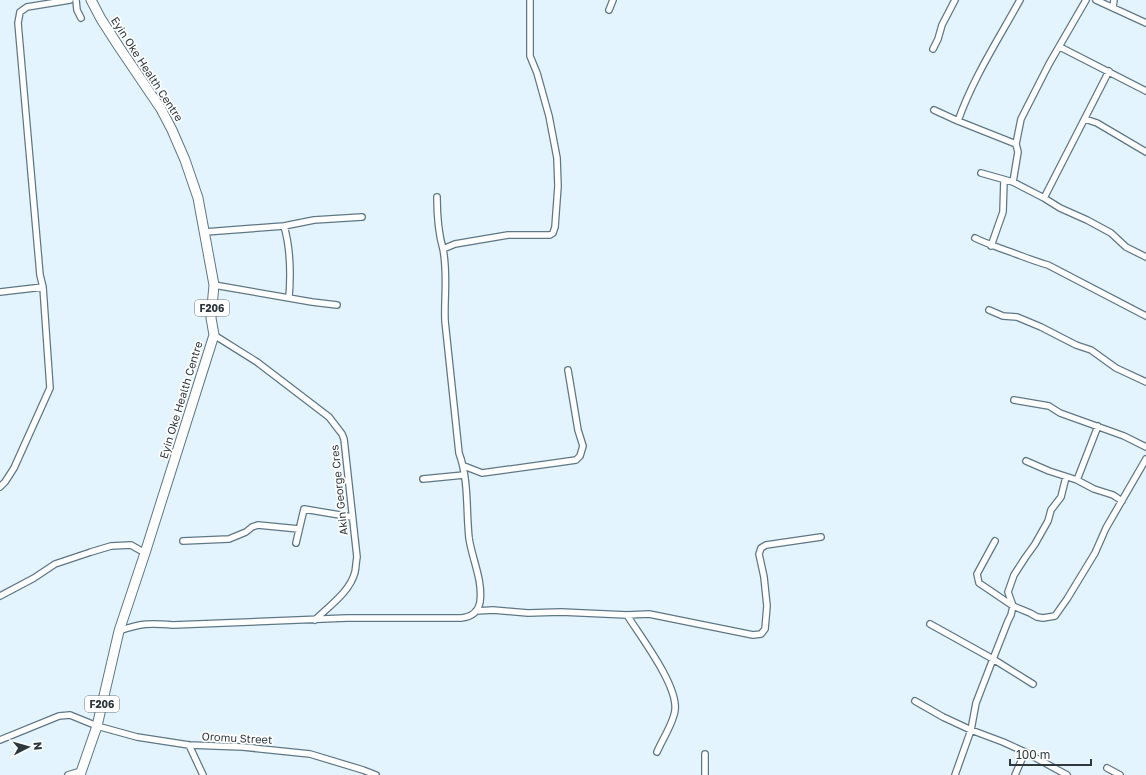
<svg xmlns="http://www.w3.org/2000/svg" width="1146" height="775" font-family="'Golos Text',sans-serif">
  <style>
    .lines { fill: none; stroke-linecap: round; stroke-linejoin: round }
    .minor-casing { stroke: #5e7786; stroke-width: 8 }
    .primary-casing { stroke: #5e7786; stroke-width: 11 }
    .minor { stroke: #fff; stroke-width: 5.5 }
    .primary { stroke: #fff; stroke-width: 9 }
    .labels { text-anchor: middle; stroke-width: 3.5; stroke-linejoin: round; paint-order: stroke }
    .shield { fill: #fff; stroke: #6c7478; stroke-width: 1 }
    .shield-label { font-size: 10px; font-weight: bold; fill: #2d383e }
    .street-label { font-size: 11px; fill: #2d383e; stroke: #fff }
  </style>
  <rect width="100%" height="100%" fill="#e3f4fe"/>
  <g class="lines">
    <!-- minor casing -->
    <g class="minor-casing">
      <path id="minor" d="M 76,0 L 77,10 L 81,18
        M 1096,0 L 1146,23
        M 1113,7 L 1114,0
        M 609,10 L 613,0
        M 1060,47 L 1146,91
        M 933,49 L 938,39 L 942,25 L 955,0
        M 934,110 L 958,121 L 1016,144
        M 1085,119 L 1097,123 L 1146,152
        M 958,121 C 973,78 998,40 1020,0
        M 981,173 L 1013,182 L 1044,198 L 1060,208 L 1087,220 L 1111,233 L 1126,247 L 1146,257
        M 1013,182 L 1018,152 L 1016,144 L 1021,119 L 1049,64 L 1086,0
        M 437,197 C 437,215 438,232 443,249
        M 1044,198 L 1109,71
        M 284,226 C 291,250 291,273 289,298
        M 205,232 L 284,226 L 314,220 L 362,217
        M 975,238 C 985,243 995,246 1005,250 C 1020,255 1033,261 1048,265 L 1146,316
        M 991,246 L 1003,212 L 1004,180
        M 214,285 L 312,302 L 337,305
        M 0,292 L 43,287
        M 989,310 L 1003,316 L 1017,317 L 1041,327 L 1076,345 L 1091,350 L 1116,368 L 1146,382
        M 214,335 L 257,362 L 329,417 L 342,434 L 344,439 L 357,557 C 356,562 356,567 355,572 C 350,592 329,606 315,620
        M 1014,400 L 1049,406 L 1060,413 L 1124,436 L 1146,447
        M 1026,461 L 1049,471 L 1077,480 L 1094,489 L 1113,495 L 1122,501
        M 464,466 L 482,473 L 562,462 L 576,460 L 580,456 L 583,446 L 578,430 L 568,370
        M 423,479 L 464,475
        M 1077,480 L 1098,426
        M 0,487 L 5,482 L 14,468 L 50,388 L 43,287 L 40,275 L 18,23 L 20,12 L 27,7 L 70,0
        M 183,541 L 229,539 L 246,532 L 252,527 L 258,525 L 299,529
        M 995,541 L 977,574 L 979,583 L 1013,606 L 1030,613 L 1037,617 L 1043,618 L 1055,616 L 1067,599 L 1095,553 L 1106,528 L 1146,459
        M 296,543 L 304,509 L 352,517
        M 0,596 L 34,578 L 55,564 L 91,552 L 111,546 L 131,545 L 145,553
        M 476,611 L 493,610 L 528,613 L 561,612 L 627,615 L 649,614 L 753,635 L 761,634 L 765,629 L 767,606 L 764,577 L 759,554 L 761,548 L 766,545 L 821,537
        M 627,615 C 640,636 678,685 675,710 C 674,722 662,740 657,752
        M 930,624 L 993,659 L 1033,684
        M 119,631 C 141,623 150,623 173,625 L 347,618 L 461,618 C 471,617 478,613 480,602 C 483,580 472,559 469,538 C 466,510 469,480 459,453 L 445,321 C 444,297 448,274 443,249 L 455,244 L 508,235 L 550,235 L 553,233 L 555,227 L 558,186 L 557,158 L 549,116 L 537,73 L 530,56 L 530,0
        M 915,701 L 943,717 L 971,730 L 1003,742 L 1025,752 L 1067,775
        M 0,740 L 59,716 L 70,715 L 97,726 L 137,737 L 189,745 L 243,747 L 310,754 L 363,770 L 376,775
        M 189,745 L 203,775
        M 705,754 L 705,775
        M 1107,768 L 1120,775
        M 68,775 L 81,771
        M 955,775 L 971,730 L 976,703 L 993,659 L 1008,621 L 1011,615 L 1013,606 L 1008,592 L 1014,575 L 1025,558 L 1035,544 L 1048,521 L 1051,510 L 1061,497 L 1066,477
        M 1015,775 L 1025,752"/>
    </g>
    <!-- primary casing -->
    <g class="primary-casing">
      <path id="primary" d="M 80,775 L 97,726 L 119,631 L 145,553 L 214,335 L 211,318 L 214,285 L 198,198 L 185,160 L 172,130 L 161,109 L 119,47 L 101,19 L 91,0"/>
    </g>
    <!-- minor -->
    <use href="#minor" class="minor"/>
    <!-- primary -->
    <use href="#primary" class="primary"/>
  </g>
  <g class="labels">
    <!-- shield labels -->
    <g class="shield">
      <rect x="195" y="300" width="34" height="16" rx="3"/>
      <rect x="85" y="696" width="34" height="16" rx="3"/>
    </g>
    <g class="shield-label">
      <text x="212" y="312">F206</text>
      <text x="102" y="708">F206</text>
    </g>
    <!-- street labels -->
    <g class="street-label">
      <text transform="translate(147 69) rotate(57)" y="4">Eyin Oke Health Centre</text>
      <text transform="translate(181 400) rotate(-73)" y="4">Eyin Oke Health Centre</text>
      <text transform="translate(339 490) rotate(-96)" y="4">Akin George Cres</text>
      <text transform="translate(237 738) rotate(3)" y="4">Oromu Street</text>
    </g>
  </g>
  <!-- north arrow -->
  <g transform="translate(28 747) rotate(84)" stroke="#ffffff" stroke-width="3" paint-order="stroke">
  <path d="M0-3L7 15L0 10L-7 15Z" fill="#2d383e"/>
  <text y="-6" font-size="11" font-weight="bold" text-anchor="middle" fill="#2d383e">N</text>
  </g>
  <!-- scale -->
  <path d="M1010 759v6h81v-6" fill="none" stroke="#2d383e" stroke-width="2"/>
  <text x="1016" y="759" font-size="12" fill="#2d383e" stroke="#ffffff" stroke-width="3" paint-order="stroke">100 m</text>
</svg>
